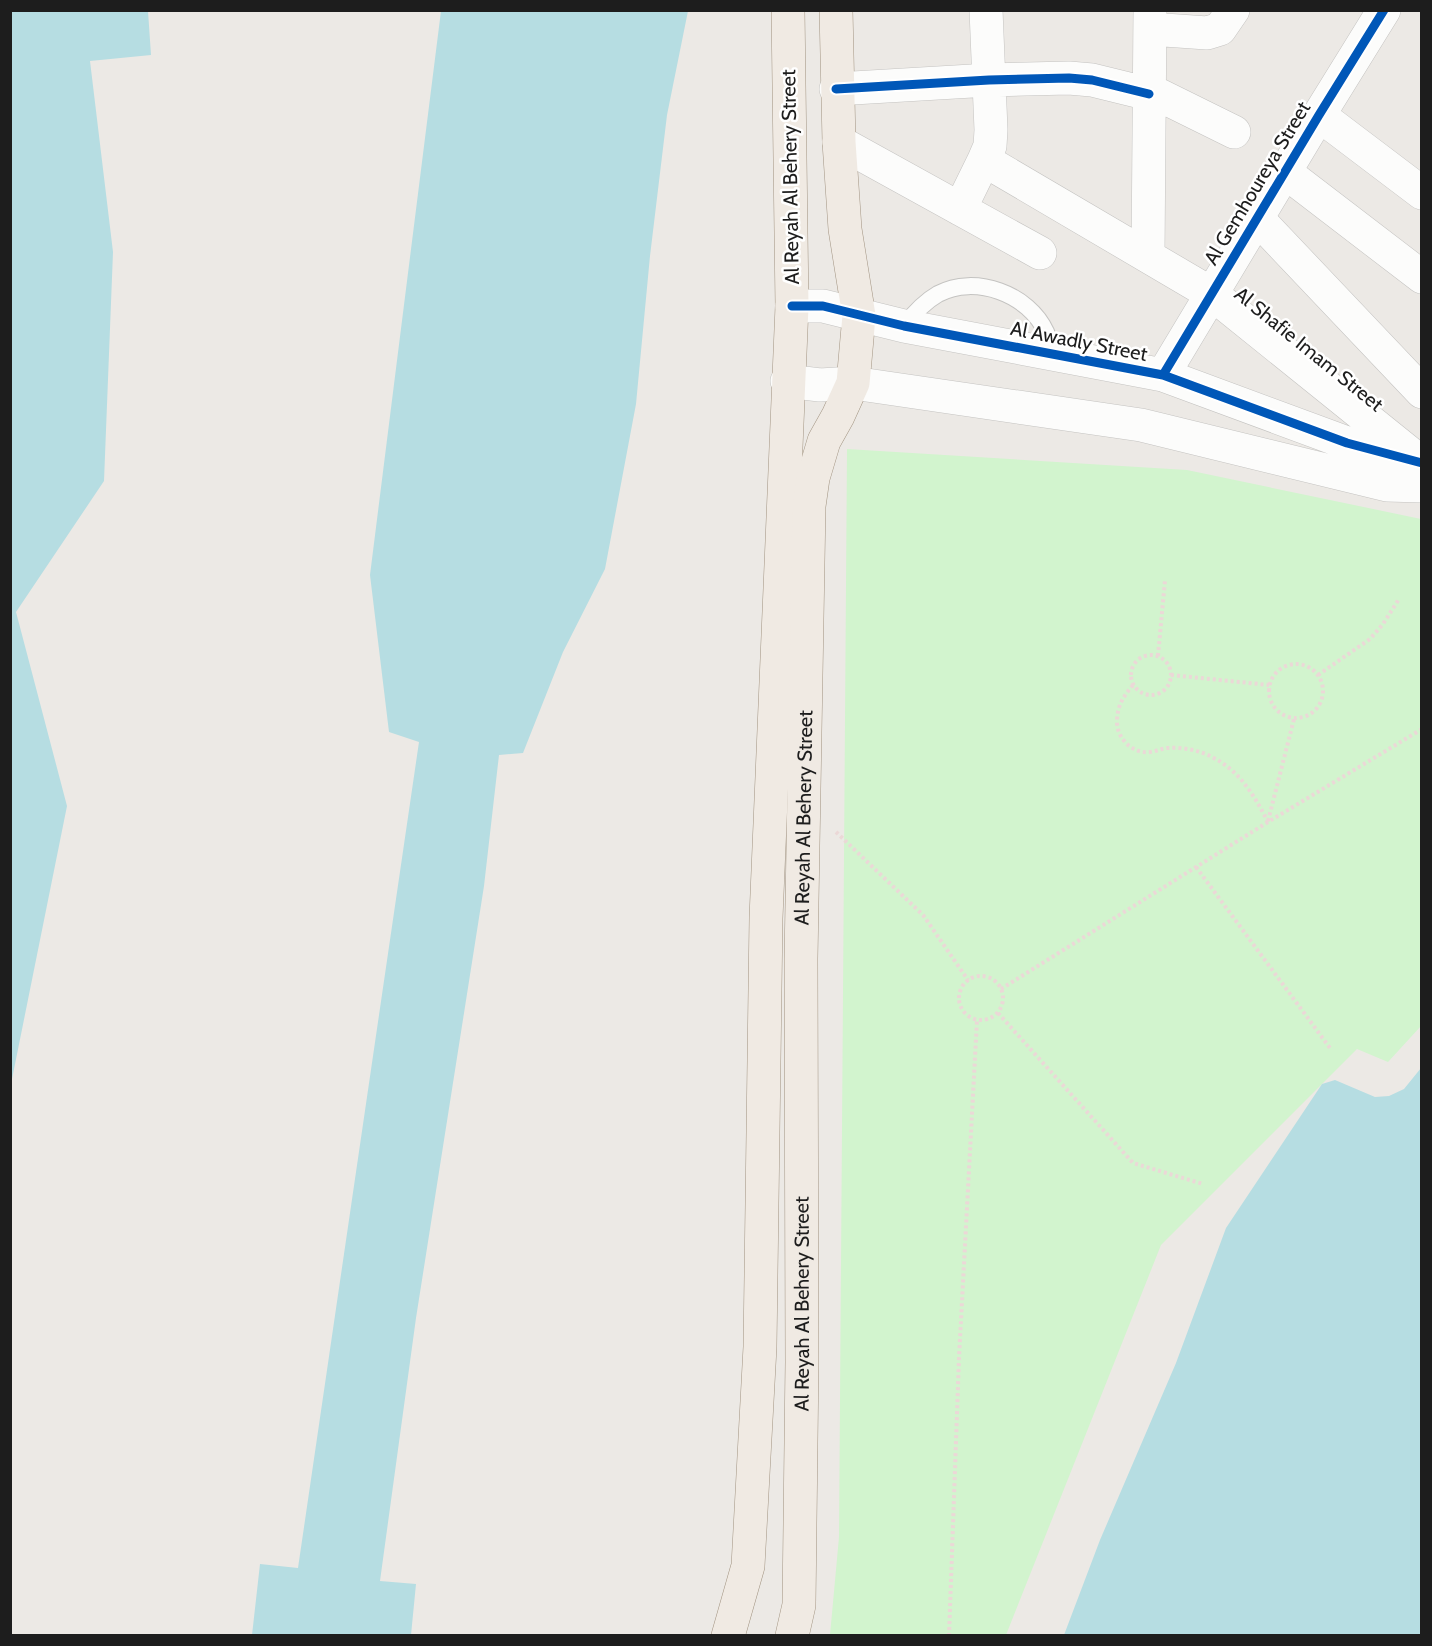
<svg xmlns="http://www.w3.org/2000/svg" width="1432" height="1646" font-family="Cabin,sans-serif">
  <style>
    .park { fill: #d2f4ce }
    .water { fill: #b6dde2 }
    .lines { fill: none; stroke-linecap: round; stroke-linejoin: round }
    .service-casing { stroke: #c4c3c1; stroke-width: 18 }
    .minor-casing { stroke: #c4c3c1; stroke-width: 34 }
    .primary-casing { stroke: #a29482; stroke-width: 34 }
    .path { stroke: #ebd8d7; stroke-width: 4; stroke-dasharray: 3 3; stroke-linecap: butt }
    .service { stroke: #fcfcfb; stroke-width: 16 }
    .minor { stroke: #fcfcfb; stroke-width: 33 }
    .primary { stroke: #f0eae3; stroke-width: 33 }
    .cycleway-casing { stroke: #fff; stroke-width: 13 }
    .cycleway { stroke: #0057b8; stroke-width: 9 }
    .labels { text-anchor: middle; stroke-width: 5; stroke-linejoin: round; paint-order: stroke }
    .street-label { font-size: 20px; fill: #1d1d1d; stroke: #fff }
  </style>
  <rect width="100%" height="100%" fill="#ece9e5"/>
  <!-- park -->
  <path class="park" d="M 847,449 L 1187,470 L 1421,519 L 1421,1026 L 1388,1062 L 1357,1049 L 1161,1245 L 1006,1635 L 830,1635 L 839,1537 Z"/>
  <!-- water -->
  <path class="water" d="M 11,10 L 148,11 L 151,55 L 90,61 L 113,252 L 104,481 L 16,612 L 67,806 L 11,1084 Z
    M 441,11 L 688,11 L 667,115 L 650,256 L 636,404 L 605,569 L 563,652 L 523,753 L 499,755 L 484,886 L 416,1318 L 380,1581 L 416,1584 L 411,1635 L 252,1635 L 260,1564 L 298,1568 L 419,742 L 389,732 L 370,575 Z
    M 1421,1068 L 1421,1635 L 1064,1635 L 1100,1540 L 1176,1363 L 1226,1228 L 1322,1084 L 1335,1080 L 1375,1097 L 1389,1096 L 1404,1089 Z"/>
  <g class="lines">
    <!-- service casing -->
    <g class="service-casing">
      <path id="service" d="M 904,326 C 914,313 924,302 938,294 C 975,274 1029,294 1046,332 C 1049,339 1051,347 1053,354"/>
    </g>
    <!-- minor casing -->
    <g class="minor-casing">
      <path id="minor" d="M 1150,29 L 1207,33 L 1220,29 L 1233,10
        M 836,89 L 989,80 L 1069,78 L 1092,80 L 1149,94
        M 1149,90 L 1234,132
        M 1319,115 L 1422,193
        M 839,142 L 1040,253
        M 984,160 L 1212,294 L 1412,455
        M 1285,172 L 1422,277
        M 960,209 L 984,160 L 990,146 L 991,130 L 986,10
        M 1257,218 L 1422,392
        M 1148,256 L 1150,10
        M 792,306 L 823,306 L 904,326 L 1163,375 L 1347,443 L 1422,463
        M 1163,375 L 1319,115 L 1384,10
        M 787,381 L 820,385 L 853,383 L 1141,425 L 1387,485 L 1422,486"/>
    </g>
    <!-- primary casing -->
    <g class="primary-casing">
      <g id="primary">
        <path d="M 728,1636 L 748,1566 L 760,1347 L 766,918 L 792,306 L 788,10"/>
        <path id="s1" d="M 792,1636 L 799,1605 L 802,1362 L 801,959 L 809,506 L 813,478 L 824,441 L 838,416 L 853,383 L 859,316 L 845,229 L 839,142 L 836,10"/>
      </g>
    </g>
    <!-- path -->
    <path class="path" d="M1131 675a20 20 0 1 1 40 0a20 20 0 1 1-40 0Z
      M 1158,656 L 1165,580
      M1269 691a27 27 0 1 1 54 0a27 27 0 1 1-54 0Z
      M 1171,675 L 1269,685
      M 1318,675 L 1370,639 L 1383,624 L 1399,599
      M 1133,685 C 1123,697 1117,706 1117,722 C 1117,738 1132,754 1150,752 C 1156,751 1161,749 1167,748 C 1182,747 1199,750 1212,757 C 1240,771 1254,795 1268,822
      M 1268,821 L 1294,719
      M 836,832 L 923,915 L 968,980
      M 1196,867 L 1330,1048
      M959 998a22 22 0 1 1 44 0a22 22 0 1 1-44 0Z
      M 1001,989 L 1268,822 L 1422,729
      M 998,1013 L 1133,1163 L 1203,1184
      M 949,1636 L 959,1358 L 977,1020"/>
    <!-- service -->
    <use href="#service" class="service"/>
    <!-- minor -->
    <use href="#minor" class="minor"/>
    <!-- primary -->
    <use href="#primary" class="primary"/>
    <!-- cycleway casing -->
    <g class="cycleway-casing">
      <path id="cycleway" d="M 836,89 L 989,80 L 1069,78 L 1092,80 L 1149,94
        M 792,306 L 823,306 L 904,326 L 1163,375 L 1347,443 L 1422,463
        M 1163,375 L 1319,115 L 1384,10"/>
    </g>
    <!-- cycleway -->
    <use href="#cycleway" class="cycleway"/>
  </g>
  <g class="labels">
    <!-- street labels -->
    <g class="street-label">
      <text transform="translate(790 177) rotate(-91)" y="7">Al Reyah Al Behery Street</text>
      <text transform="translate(1257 183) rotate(-59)" y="7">Al Gemhoureya Street</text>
      <text transform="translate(1079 341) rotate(11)" y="7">Al Awadly Street</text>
      <text transform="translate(1309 349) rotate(39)" y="7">Al Shafie Imam Street</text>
      <text dy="7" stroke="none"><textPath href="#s1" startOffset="819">Al Reyah Al Behery Street</textPath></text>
      <text dy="7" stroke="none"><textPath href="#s1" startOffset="333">Al Reyah Al Behery Street</textPath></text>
    </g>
  </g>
  <!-- border -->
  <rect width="1432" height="1646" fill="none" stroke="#1d1d1d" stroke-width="24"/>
</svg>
